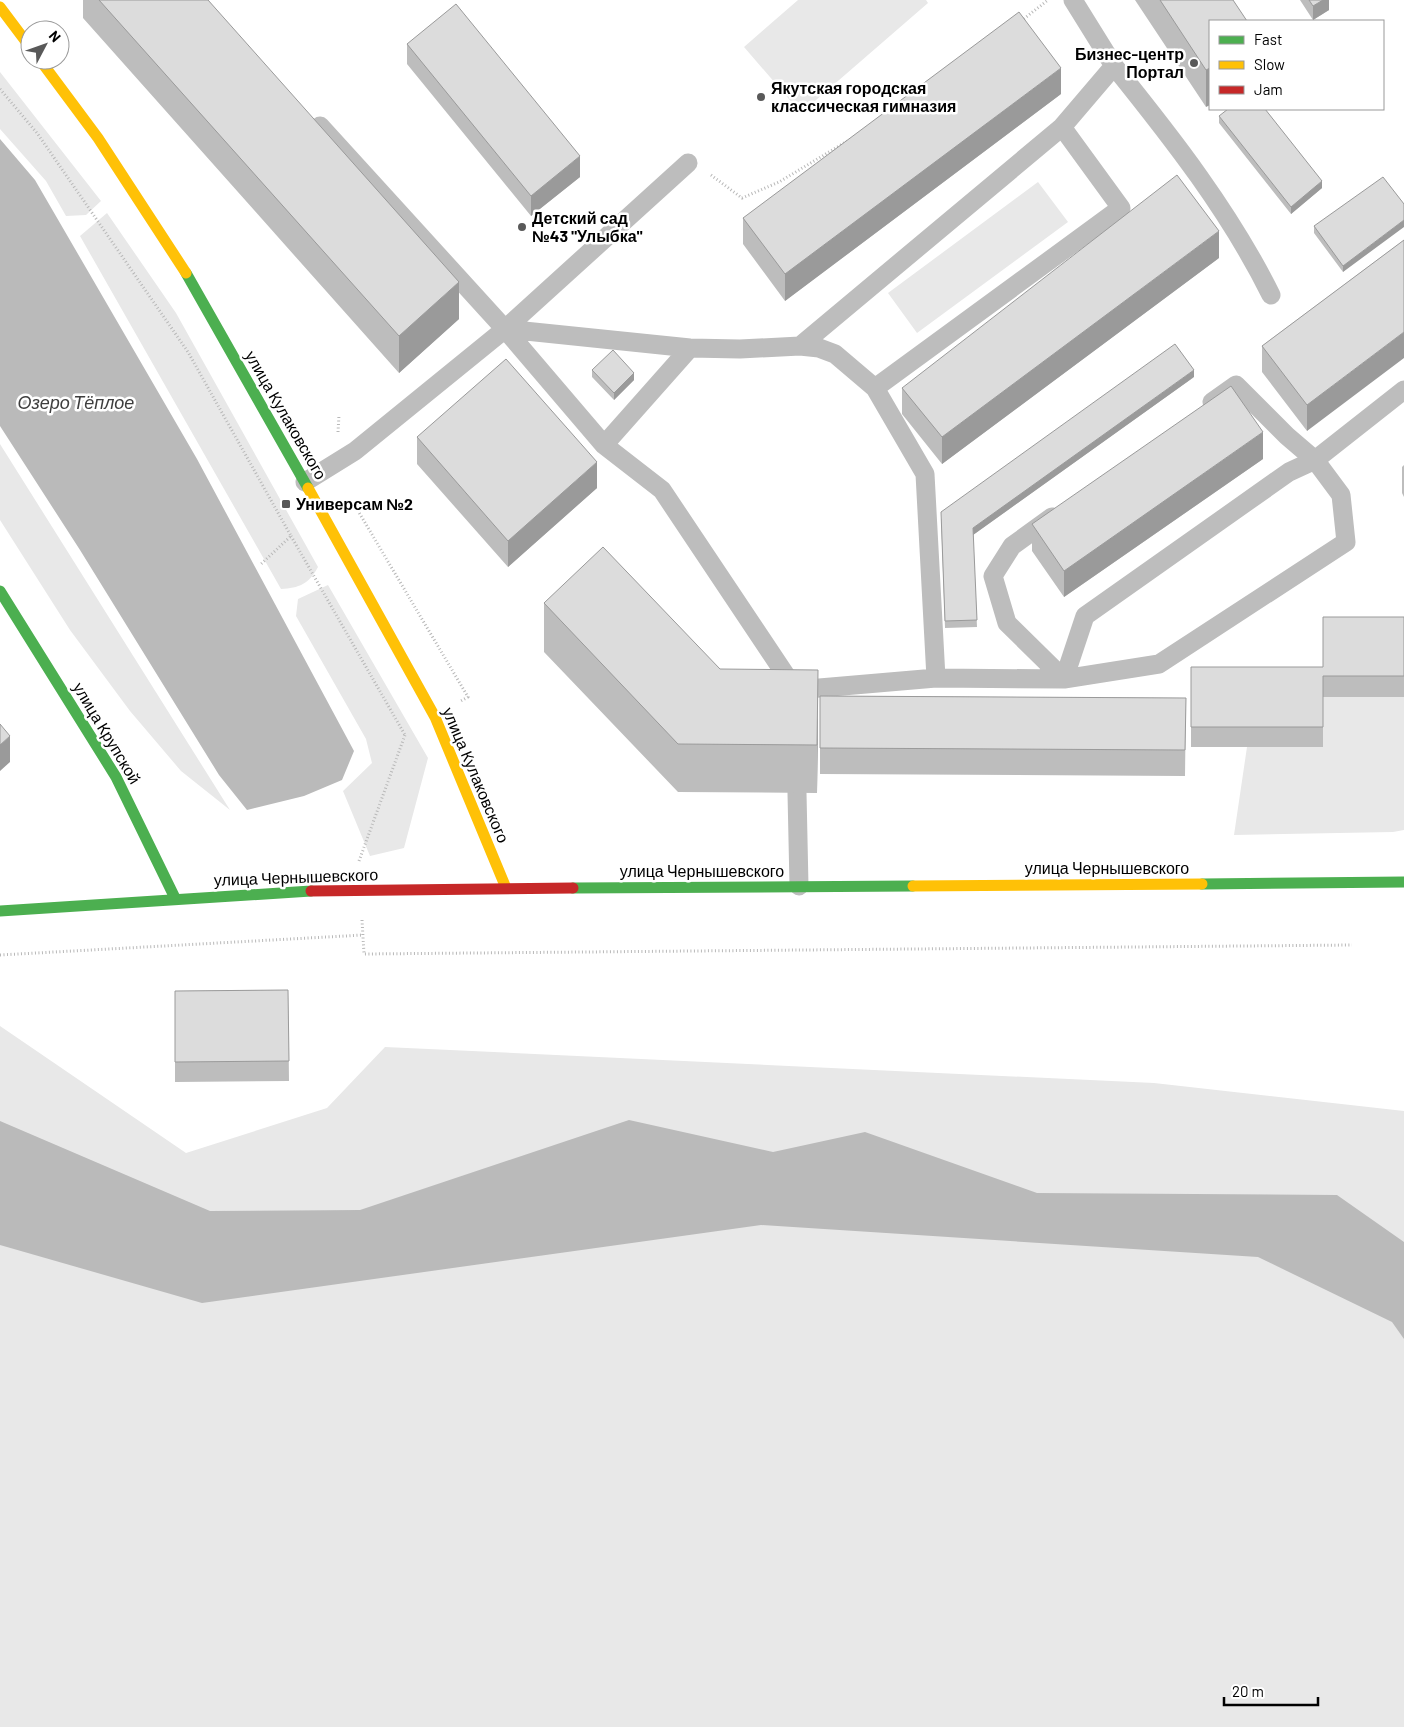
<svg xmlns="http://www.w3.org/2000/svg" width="1404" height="1727" font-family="Barlow,sans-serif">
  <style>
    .green { fill: #e8e8e8 }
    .water { fill: #bababa }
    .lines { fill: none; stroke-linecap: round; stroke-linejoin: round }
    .path { stroke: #b8b8b8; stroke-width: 3; stroke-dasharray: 1 2.5; stroke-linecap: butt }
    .lane { stroke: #bdbdbd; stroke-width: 19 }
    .fast { stroke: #4caf50; stroke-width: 11 }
    .slow { stroke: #ffc107; stroke-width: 11 }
    .jam { stroke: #c62828; stroke-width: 11 }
    .wall { fill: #bdbdbd }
    .shaded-wall { fill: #9a9a9a }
    .building { fill: #dcdcdc; stroke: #9a9a9a }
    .poi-dot { fill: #595959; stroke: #fff; stroke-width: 2 }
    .labels { text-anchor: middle; stroke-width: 5; stroke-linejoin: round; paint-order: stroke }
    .poi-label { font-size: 16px; font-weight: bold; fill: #000; stroke: #fff; text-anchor: start }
    .street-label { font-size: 16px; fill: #000; stroke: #fff }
    .water-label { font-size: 18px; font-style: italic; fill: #3e3e3e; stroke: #fff }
  </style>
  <rect width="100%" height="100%" fill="#fff"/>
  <!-- green -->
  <path class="green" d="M 798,0 L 926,0 L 928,3 L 801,113 L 744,47 Z
    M 0,72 L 101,201 L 86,215 L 66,216 L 46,181 L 0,129 Z
    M 1038,182 L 1068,222 L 917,333 L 888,293 Z
    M 107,213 L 176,313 L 318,567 C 309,584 299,588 281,589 L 80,236 Z
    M 0,444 L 230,810 L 181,771 L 130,711 L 70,630 L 0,520 Z
    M 328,585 L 428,758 L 404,848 L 370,856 L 343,791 L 372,763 L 366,739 L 296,616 L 298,599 Z
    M 1323,697 L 1404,697 L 1404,830 L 1393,832 L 1234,835 L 1247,747 L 1323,747 Z
    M 0,1026 L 186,1153 L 327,1108 L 385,1047 L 1154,1083 L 1404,1111 L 1404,1727 L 0,1727 Z"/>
  <!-- water -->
  <path class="water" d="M 0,139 L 35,180 L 197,459 L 354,751 L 342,780 L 304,796 L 247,810 L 219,775 L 80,550 L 0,426 Z
    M 629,1120 L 773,1152 L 865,1132 L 1037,1193 L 1337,1195 L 1404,1242 L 1404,1339 L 1392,1322 L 1258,1257 L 761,1225 L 202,1303 L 0,1245 L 0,1121 L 210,1211 L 360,1210 Z"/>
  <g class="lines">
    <!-- path -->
    <path class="path" d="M 1021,21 L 1048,0
      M 0,89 L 37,133 L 188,352 L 291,536 L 260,565
      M 711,175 L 742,198 L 779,182 L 849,140
      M 338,432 L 339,415
      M 354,504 L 468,697 L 459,702
      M 291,536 L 405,735
      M 359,861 L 405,735
      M 362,920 L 364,954 L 1352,945
      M 0,955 L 363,935"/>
    <!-- lane -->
    <path class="lane" d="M 1114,66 C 1172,138 1230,212 1271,295
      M 320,126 L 505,329 L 604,445 L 662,490 L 795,689
      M 505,329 L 688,163
      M 800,346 L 1062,127 L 1114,66 L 1073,0
      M 875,388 L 1121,208 L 1062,127
      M 604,445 L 690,348
      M 305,482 L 355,451 L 505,329 L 690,348 L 740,349 L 800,346 L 819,348 L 835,354 L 875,388 L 925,474 L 936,678 L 1064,679 L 1159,664 L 1346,542 L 1341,495 L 1315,460 L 1287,436 L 1236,385 L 1212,402
      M 1052,517 L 1012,546 L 993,576 L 1007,623 L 1064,679
      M 1064,679 L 1085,616 L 1289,472 L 1315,460 L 1404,390
      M 796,690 L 936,678
      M 797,793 L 799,886"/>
    <!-- fast -->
    <path class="fast" d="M 186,273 L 308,488
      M 0,591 L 116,777 L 175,898
      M 1202,884 L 1404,882
      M 573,888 L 913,886
      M 0,911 L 311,891"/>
    <!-- slow -->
    <path class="slow" d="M 0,7 L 30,47
      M 40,60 L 98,138 L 186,273
      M 308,488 L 435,717 L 506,888
      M 913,886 L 1202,884"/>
    <!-- jam -->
    <path class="jam" d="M 311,891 L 573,888"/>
  </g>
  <!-- wall -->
  <path class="wall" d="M 83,0 L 208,0 L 459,319 L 399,373 L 83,18 Z
    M 1135,0 L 1233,0 L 1206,107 Z
    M 1300,0 L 1329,0 L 1329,10 L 1313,20 Z
    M 407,44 L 580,177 L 531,216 L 407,64 Z
    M 1061,94 L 785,301 L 743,244 L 743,218 Z
    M 1219,116 L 1322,188 L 1291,214 L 1219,123 Z
    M 1404,204 L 1343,272 L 1314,233 L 1314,226 Z
    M 1404,240 L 1307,431 L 1262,372 L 1262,346 Z
    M 1219,258 L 942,464 L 902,414 L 902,388 Z
    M 592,370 L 634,380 L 614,400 L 592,377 Z
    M 1194,377 L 973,535 L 977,627 L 945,628 L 941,519 Z
    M 417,437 L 597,488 L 508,567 L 417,464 Z
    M 1263,459 L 1064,597 L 1032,551 L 1032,524 Z
    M 1404,465 L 1404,497 L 1402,493 L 1402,467 Z
    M 544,603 L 720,669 L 818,719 L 817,793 L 678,792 L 544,652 Z
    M 1404,617 L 1404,697 L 1323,697 L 1323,747 L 1191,747 L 1191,667 L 1323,667 Z
    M 820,696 L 1186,698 L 1185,776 L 820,774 Z
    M 288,990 L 289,1081 L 175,1082 L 175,991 Z"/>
  <!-- shaded-wall -->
  <path class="shaded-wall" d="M 1323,0 L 1329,0 L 1329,10 L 1313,20 L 1313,6 Z
    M 1061,68 L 1061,94 L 785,301 L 785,274 Z
    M 1210,68 L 1210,105 L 1206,107 L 1206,70 Z
    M 580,156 L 580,177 L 531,216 L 531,196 Z
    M 1322,181 L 1322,188 L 1291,214 L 1291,207 Z
    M 1404,220 L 1404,227 L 1343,272 L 1343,266 Z
    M 1219,231 L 1219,258 L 942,464 L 942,437 Z
    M 459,282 L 459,319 L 399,373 L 399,336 Z
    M 1404,332 L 1404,358 L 1307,431 L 1307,405 Z
    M 1194,370 L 1194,377 L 973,535 L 973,528 Z
    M 634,373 L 634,380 L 614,400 L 614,393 Z
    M 1263,432 L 1263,459 L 1064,597 L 1064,571 Z
    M 597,462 L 597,488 L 508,567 L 508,541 Z
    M 818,670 L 818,719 L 817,793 L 817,745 Z
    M 10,736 L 10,762 L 0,771 L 0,745 Z"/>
  <!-- building -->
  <path class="building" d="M 99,0 L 208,0 L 459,282 L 399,336 Z
    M 1160,0 L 1233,0 L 1247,21 L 1210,21 L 1210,68 L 1206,70 Z
    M 1309,0 L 1323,0 L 1313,6 Z
    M 456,4 L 580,156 L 531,196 L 407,44 Z
    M 1019,12 L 1061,68 L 785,274 L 743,218 Z
    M 1228,109 L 1265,109 L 1322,181 L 1291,207 L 1219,116 Z
    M 1177,175 L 1219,231 L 942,437 L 902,388 Z
    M 1383,177 L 1404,204 L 1404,220 L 1343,266 L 1314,226 Z
    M 1404,240 L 1404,332 L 1307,405 L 1262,346 Z
    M 1175,344 L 1194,370 L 973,528 L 977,620 L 945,621 L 941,512 Z
    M 613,350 L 634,373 L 614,393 L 592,370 Z
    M 506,359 L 597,462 L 508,541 L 417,437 Z
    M 1231,386 L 1263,432 L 1064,571 L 1032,524 Z
    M 603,547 L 720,669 L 818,670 L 817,745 L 678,744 L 544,603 Z
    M 1323,617 L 1404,617 L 1404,676 L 1323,676 L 1323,727 L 1191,727 L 1191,667 L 1323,667 Z
    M 820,696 L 1186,698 L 1185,750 L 820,748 Z
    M 0,724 L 10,736 L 0,745 Z
    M 288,990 L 289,1061 L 175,1062 L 175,991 Z"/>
  <!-- markers -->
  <g class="poi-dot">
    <circle cx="1194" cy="63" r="5"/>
    <circle cx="761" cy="97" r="5"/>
    <circle cx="522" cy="227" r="5"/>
    <rect x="281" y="499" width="10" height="10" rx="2.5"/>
  </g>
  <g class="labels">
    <!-- poi labels -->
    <g class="poi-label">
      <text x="1184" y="60" text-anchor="end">Бизнес-центр<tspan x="1184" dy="18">Портал</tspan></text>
      <text x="771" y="94">Якутская городская<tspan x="771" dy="18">классическая гимназия</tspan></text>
      <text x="532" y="224">Детский сад<tspan x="532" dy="18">№43 "Улыбка"</tspan></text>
      <text x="296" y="510">Универсам №2</text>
    </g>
    <!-- street labels -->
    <g class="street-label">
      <text transform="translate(286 415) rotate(60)" y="6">улица Кулаковского</text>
      <text transform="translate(107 733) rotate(59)" y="6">улица Крупской</text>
      <text transform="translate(476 775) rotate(67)" y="6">улица Кулаковского</text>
      <text x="1107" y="874">улица Чернышевского</text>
      <text x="702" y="877">улица Чернышевского</text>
      <text transform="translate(296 877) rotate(-2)" y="6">улица Чернышевского</text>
    </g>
    <!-- water labels -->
    <g class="water-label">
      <text x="76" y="409">Озеро Тёплое</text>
    </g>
  </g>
  <!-- legend -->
  <rect x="1209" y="20" width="175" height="90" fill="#ffffff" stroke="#999999"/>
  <rect x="1219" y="36" width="25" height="8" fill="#4caf50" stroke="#999999"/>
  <text x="1254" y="45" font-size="15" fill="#000000">Fast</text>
  <rect x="1219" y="61" width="25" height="8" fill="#ffc107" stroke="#999999"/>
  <text x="1254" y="70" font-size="15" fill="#000000">Slow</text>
  <rect x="1219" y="86" width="25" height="8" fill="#c62828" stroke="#999999"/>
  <text x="1254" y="95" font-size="15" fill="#000000">Jam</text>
  <!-- north arrow -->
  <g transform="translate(45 45) rotate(49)"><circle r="24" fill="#ffffff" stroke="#999999"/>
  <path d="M0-4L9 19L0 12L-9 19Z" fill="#595959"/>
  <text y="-8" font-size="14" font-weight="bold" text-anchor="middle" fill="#000000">N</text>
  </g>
  <!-- scale -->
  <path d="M1224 1697v8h94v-8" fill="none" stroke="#000000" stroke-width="2.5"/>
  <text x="1232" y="1697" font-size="15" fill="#000000" stroke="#ffffff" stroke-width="4" paint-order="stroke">20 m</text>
</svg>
